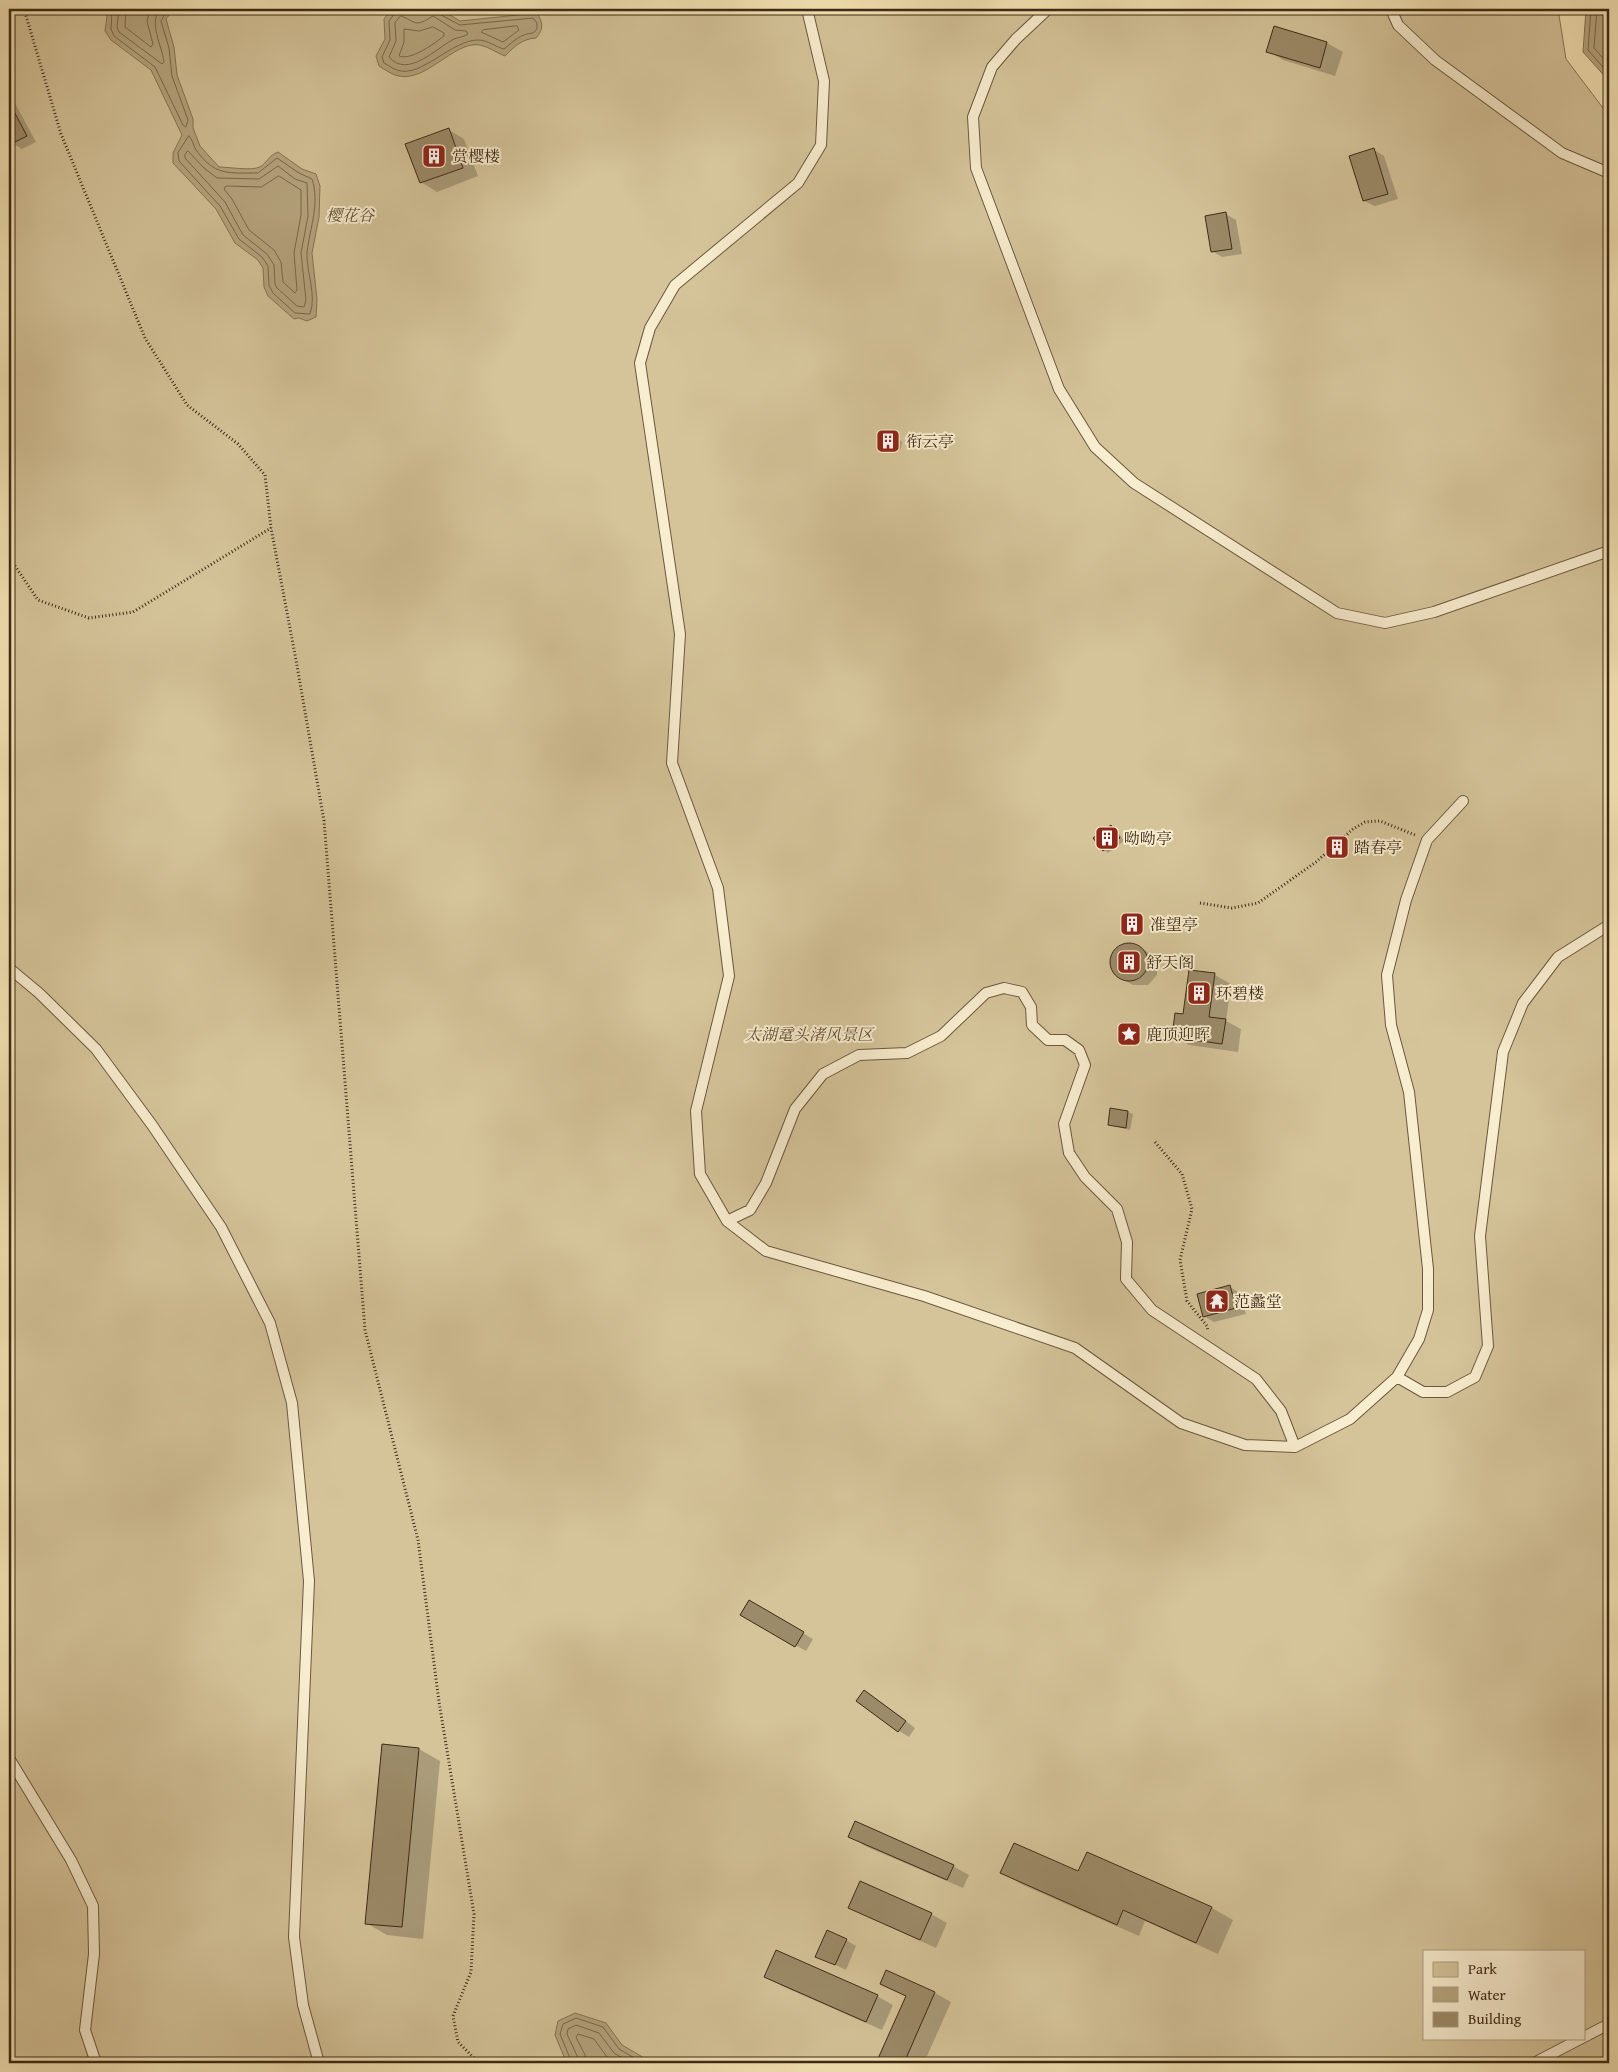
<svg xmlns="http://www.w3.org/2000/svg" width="1618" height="2072" font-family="'Gentium Book Plus','Noto Serif SC',serif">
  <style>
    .green { fill: #d5c49a; stroke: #897758; fill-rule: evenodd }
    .water { fill: #b6a57f; stroke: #867455 }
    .shadow { fill: #0003 }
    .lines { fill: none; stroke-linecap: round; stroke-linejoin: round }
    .shore { stroke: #7a684a; stroke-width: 1 }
    .building { fill: #9c8b69; stroke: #3d2a16 }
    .service-casing { stroke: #6b583e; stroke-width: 12 }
    .path { stroke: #3d2a16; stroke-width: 3; stroke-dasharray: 1 2.5; stroke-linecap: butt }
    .service { stroke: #f8edcf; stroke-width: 10 }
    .labels { text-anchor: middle; stroke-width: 4; stroke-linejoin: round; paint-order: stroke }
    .poi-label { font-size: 16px; fill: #3d2a16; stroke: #f8edcf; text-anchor: start }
    .park-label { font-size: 16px; font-style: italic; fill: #635037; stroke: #f8edcf }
  </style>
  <rect width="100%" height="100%" fill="#f4e4b5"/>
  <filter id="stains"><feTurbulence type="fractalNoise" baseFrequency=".004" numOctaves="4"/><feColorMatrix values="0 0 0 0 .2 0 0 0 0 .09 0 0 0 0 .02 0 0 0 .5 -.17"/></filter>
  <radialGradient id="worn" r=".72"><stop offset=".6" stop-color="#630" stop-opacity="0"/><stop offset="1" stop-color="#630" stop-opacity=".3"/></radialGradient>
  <!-- green -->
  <path class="green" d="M 9,9 L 1558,9 L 1566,59 L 1609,116 L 1609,2063 L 9,2063 ZM 1424,1951 L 1584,1951 L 1584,2038 L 1424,2038 Z"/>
  <!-- water -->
  <path class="water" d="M 108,9 L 174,9 L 166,19 L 174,47 L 177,75 L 193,119 L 193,128 L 200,146 L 219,167 C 228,167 252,171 260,167 C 268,162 268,156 278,152 L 302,169 L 316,174 L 320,186 L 319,217 L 312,253 L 317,299 L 316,317 L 307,321 L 299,318 L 294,319 L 268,296 L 264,287 L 263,268 L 258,260 L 235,243 L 216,209 L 173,163 L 173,153 L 182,135 L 151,70 L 111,40 L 105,31 Z
    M 396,9 L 418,12 L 429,9 L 440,9 L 460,21 L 537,13 C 543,23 544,29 536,38 C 522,39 515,46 505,56 C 497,53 489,47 480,45 C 454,40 424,86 395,75 C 390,73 384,69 379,66 L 376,56 L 385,39 L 384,19 L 390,11 Z
    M 1586,9 L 1609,9 L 1609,81 L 1583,52 Z
    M 575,2013 L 606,2023 L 622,2045 L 653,2063 L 569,2063 L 565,2059 L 555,2035 L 558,2021 Z"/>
  <!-- shadow -->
  <path class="shadow" d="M 495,9 L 528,9 L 526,13 L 506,15 Z
    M 1275,9 L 1299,9 L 1297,15 Z
    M 1275,27 L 1327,43 L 1343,52 L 1335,76 L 1283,60 L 1268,51 Z
    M 9,92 L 36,142 L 22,149 L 12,143 L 9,137 Z
    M 449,130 L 464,139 L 478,176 L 437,192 L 421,182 Z
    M 1374,150 L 1384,156 L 1398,199 L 1375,206 L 1364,201 Z
    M 1226,214 L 1236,220 L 1242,254 L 1222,257 L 1212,251 Z
    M 886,432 L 893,433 L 902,442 L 901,448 L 896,453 L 889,452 L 880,443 L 880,437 Z
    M 1111,827 L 1116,829 L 1124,841 L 1108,853 L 1104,850 Z
    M 1340,840 L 1348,847 L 1345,852 L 1335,849 Z
    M 1132,920 L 1141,925 L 1141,930 L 1137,932 L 1129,928 L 1128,925 Z
    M 1121,945 L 1136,945 L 1146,951 L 1157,961 L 1157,975 L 1148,985 L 1133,985 L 1122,979 L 1112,969 L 1112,955 Z
    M 1190,971 L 1215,975 L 1231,984 L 1226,1021 L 1241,1029 L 1238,1052 L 1189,1045 L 1173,1036 L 1184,1015 Z
    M 1112,1109 L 1128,1112 L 1133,1114 L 1130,1130 L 1109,1125 Z
    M 1230,1287 L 1240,1293 L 1246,1314 L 1214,1322 L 1204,1316 Z
    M 749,1602 L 813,1639 L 806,1651 L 742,1615 Z
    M 875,1698 L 915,1728 L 909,1737 L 899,1731 Z
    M 419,1749 L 440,1761 L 423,1939 L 387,1935 L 366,1923 Z
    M 850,1836 L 953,1866 L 969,1875 L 963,1888 L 865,1846 Z
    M 1002,1873 L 1079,1873 L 1212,1908 L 1233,1920 L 1218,1954 L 1145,1921 L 1139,1936 L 1023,1885 Z
    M 850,1907 L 931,1914 L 947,1923 L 936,1948 L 866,1916 Z
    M 846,1940 L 856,1946 L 846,1970 L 817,1956 Z
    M 886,1971 L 935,1993 L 951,2002 L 924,2063 L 878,2063 L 907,1997 L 881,1983 Z
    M 766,1977 L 877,1996 L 893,2005 L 882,2030 L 782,1986 Z"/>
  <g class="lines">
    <!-- shore -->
    <path class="shore" d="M 112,9 L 111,29 L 114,36 L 155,67 L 183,125 L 186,127 L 188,120 L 172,76 L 169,48 L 161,21 L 168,9
      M 119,9 L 117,27 L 119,32 L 162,64 L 164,62 C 162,45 148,23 160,9
      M 126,9 L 125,27 L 151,47 L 153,44 L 147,21 L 150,9
      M 396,9 L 395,13 L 389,21 L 390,40 L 382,57 L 384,63 C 388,65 393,69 397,70 C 421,79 452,39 479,40 C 487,40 496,47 504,49 C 514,41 520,34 533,33 L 537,29 L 537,23 L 533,18 L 460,25 L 441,15 L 438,9
      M 1591,9 L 1588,50 L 1609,74
      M 1597,9 L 1594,48 L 1609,65
      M 401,16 C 417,22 414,28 433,16 L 455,30 L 466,31 L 468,34 C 464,37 459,37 454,39 C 436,48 408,79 389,57 L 396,41 L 395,23 Z
      M 517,26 L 519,30 L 503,42 L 481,32 L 483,30 Z
      M 433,27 L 444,33 L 444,36 C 435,43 411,61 399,56 L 404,42 L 404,29 L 419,31 Z
      M 189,136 C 193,140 193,145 196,150 C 215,176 228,173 258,173 L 277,158 L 299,173 L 312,179 C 320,203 310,228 307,252 C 306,272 317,295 310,314 L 295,313 L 273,293 L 269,285 L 268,266 L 262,257 L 239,239 L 220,206 L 179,161 L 178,153 Z
      M 188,151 L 204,168 L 217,178 L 259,179 L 278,166 L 295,179 L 307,183 L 308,216 L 301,253 L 306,300 L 304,307 L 297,306 L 277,288 L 275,284 L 274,265 L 267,254 L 243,235 L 225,202 L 185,158 L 185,155 Z
      M 279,176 L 301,190 L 301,215 L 294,253 L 297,290 L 295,293 L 283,282 L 281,262 L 274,250 L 249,230 L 232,199 L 224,189 L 226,186 L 261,187 Z
      M 572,2063 L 560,2034 L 563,2024 L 576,2018 L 603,2027 L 619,2049 L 643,2063
      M 579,2063 L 578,2058 L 567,2034 L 568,2029 L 576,2025 L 599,2033 L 614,2053 L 631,2063
      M 586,2063 L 585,2055 L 576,2037 L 578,2034 L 594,2039 L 607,2057 L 616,2063"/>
  </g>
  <!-- building -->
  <path class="building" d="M 1274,26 L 1327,42 L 1320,68 L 1266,52 Z
    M 9,102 L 27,136 L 11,144 L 9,140 Z
    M 449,128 L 463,168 L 420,183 L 405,144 Z
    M 1374,148 L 1388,194 L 1363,201 L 1349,156 Z
    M 1226,212 L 1232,249 L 1211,252 L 1205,216 Z
    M878 441a10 10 0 1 1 20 0a10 10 0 1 1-20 0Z
    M 1111,825 L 1120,838 L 1103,851 L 1093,838 Z
    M 1334,838 L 1340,839 L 1344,844 L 1340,850 L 1334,850 L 1331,844 Z
    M1126.5 925a5.5 5.5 0 1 1 11 0a5.5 5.5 0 1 1-11 0Z
    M1110 962a19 19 0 1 1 38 0a19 19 0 1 1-38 0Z
    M 1189,970 L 1215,973 L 1209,1017 L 1226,1019 L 1222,1044 L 1172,1037 L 1175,1013 L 1183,1014 Z
    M 1110,1108 L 1128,1111 L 1126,1128 L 1108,1125 Z
    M 1230,1285 L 1236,1308 L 1203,1317 L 1197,1294 Z
    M 749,1600 L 804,1632 L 795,1647 L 740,1615 Z
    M 864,1690 L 906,1721 L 898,1732 L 856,1701 Z
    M 382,1744 L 419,1748 L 402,1927 L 365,1924 Z
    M 855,1821 L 954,1865 L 947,1880 L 848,1837 Z
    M 1014,1843 L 1078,1871 L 1087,1852 L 1212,1907 L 1196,1943 L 1123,1910 L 1117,1925 L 1000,1873 Z
    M 860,1881 L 932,1913 L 920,1940 L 848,1908 Z
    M 827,1930 L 847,1939 L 835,1965 L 815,1957 Z
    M 776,1950 L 878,1995 L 866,2022 L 764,1977 Z
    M 886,1970 L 935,1992 L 904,2063 L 876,2063 L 906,1996 L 880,1984 Z"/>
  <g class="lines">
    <!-- service casing -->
    <g class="service-casing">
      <path id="service" d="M 807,9 L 824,81 L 821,145 L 798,183 L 675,285 L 650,328 L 640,363 L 680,634 L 672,763 L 718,888 L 729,976 L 696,1111 L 700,1174 L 727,1221 L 766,1251 L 924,1296 L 1075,1348 L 1181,1423 L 1245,1445 L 1295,1447 L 1350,1419 L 1397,1377 L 1419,1339 L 1428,1310 L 1428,1269 L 1409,1092 L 1391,1025 L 1387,975 L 1406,900 L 1427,840 L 1463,801
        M 1048,9 L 1016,39 L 992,67 L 973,117 L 976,168 L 1059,389 L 1095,447 L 1134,483 L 1337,613 L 1385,623 L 1434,612 L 1609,551
        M 1391,9 L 1398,25 L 1435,60 L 1562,153 L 1609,173
        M 9,968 L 39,993 L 96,1049 L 152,1125 L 221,1227 L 270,1323 L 292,1403 L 309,1581 L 294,1937 L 303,2005 L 319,2063
        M 727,1221 L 750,1210 L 766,1183 L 795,1109 L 823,1074 L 859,1055 L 907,1053 L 941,1036 L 986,993 L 1004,988 L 1022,992 L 1031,1007 L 1032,1025 L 1048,1040 L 1065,1040 L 1079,1050 L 1085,1065 L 1064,1124 L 1069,1153 L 1085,1177 L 1117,1209 L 1127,1242 L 1126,1279 L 1152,1310 L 1256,1379 L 1281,1411 L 1295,1447
        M 1397,1377 L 1423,1392 L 1447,1392 L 1475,1377 L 1488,1346 L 1480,1236 L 1503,1052 L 1523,1003 L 1558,957 L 1609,925
        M 9,1758 L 71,1860 L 93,1906 L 94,1954 L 85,2030 L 96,2063
        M 1584,2037 L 1609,2024
        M 1534,2063 L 1582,2038"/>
    </g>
    <!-- path -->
    <path class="path" d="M 24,9 L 61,134 L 145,338 L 187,405 L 238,444 L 265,475 L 271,528 L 296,660 L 324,821 L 365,1330 L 418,1540 L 439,1702 L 474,1914 L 471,1972 L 453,2016 L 458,2042 L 479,2063
      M 9,557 L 38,600 L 89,618 L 133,612 L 271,528
      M 1200,903 L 1232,908 L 1258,903 L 1316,862 L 1353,829 L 1365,822 L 1380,821 L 1415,835
      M 1155,1142 L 1182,1174 L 1192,1209 L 1180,1260 L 1187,1301 L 1207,1326 L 1208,1331"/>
    <!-- service -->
    <use href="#service" class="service"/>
  </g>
  <!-- icons -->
  <defs>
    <g id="building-square" transform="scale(1.25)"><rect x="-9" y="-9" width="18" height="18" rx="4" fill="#8f2418" stroke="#f8edcf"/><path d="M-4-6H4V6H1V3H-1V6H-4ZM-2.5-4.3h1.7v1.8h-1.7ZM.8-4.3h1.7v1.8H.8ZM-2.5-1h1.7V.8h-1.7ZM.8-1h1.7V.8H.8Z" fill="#fff"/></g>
    <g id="sight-square" transform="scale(1.25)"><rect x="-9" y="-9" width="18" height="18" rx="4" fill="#8f2418" stroke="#f8edcf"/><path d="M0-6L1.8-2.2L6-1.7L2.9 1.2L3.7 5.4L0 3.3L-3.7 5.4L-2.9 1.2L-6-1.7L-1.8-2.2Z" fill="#fff"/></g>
    <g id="temple-square" transform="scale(1.25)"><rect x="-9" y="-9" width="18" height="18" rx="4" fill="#8f2418" stroke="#f8edcf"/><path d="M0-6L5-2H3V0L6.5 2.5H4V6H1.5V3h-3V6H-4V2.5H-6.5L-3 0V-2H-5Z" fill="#fff"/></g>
  </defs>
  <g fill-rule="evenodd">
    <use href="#building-square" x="434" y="156"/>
    <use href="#building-square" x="888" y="441"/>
    <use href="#building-square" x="1107" y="838"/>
    <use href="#building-square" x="1337" y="847"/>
    <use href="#building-square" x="1132" y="924"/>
    <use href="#building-square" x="1129" y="962"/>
    <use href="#building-square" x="1199" y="993"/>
    <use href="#sight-square" x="1129" y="1034"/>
    <use href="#temple-square" x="1217" y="1301"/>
  </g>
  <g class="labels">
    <!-- poi labels -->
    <g class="poi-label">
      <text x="452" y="162">赏樱楼</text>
      <text x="906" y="447">衔云亭</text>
      <text x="1124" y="844">呦呦亭</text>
      <text x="1354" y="853">踏春亭</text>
      <text x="1150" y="930">准望亭</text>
      <text x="1146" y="968">舒天阁</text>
      <text x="1216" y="999">环碧楼</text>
      <text x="1146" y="1040">鹿顶迎晖</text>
      <text x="1234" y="1307">范蠡堂</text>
    </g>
    <!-- park labels -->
    <g class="park-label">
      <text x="350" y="221">樱花谷</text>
      <text x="809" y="1040">太湖鼋头渚风景区</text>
    </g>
  </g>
  <!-- margin -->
  <rect width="1618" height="2072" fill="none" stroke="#f4e4b5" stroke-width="30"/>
  <rect x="10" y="10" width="1598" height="2052" fill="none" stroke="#3d2a16" stroke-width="2.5"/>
  <rect x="15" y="15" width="1588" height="2042" fill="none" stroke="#3d2a16"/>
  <!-- legend -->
  <rect x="1423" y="1950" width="162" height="90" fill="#f8edcf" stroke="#ad9f85"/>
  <rect x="1433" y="1962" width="25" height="15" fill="#d5c49a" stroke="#ad9f85"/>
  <text x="1468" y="1974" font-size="15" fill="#3d2a16">Park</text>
  <rect x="1433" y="1987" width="25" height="15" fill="#b6a57f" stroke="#ad9f85"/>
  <text x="1468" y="2000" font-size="15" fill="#3d2a16">Water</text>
  <rect x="1433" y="2012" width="25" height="15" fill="#9c8b69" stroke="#ad9f85"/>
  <text x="1468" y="2024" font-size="15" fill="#3d2a16">Building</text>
  <rect width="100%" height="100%" filter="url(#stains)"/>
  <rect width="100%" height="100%" fill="url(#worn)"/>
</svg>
